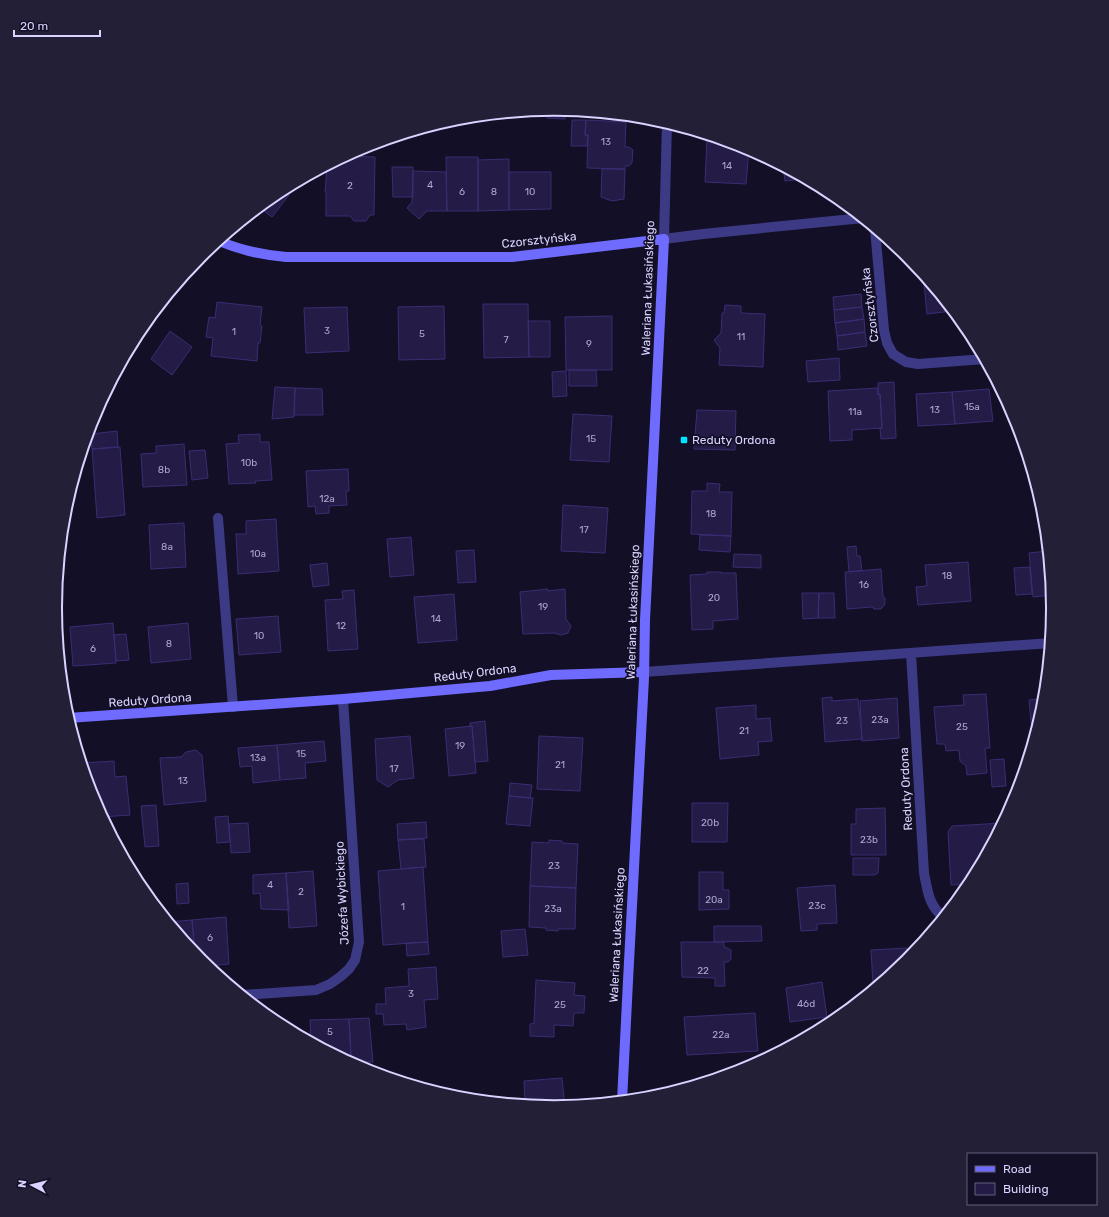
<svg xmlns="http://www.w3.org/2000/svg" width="1109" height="1217" font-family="Rubik,sans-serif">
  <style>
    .building { fill: #241b47; stroke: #3b2d73 }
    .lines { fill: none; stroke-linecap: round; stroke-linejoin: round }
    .street { stroke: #3d3a85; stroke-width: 10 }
    .secondary { stroke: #6f6bff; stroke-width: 10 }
    .poi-dot { fill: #00e5ff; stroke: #130f26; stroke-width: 1.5 }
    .labels { text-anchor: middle; stroke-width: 3.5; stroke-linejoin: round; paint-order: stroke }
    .number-label { font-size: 10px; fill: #aca6d1 }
    .street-label { font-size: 12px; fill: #d9d4ff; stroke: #130f26 }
    .poi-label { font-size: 12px; fill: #d9d4ff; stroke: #130f26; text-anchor: start }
    .rim { fill: none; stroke: #d9d4ff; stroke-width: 2 }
  </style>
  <rect width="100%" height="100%" fill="#130f26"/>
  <!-- building -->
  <path class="building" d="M 555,109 L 566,110 L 565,119 L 547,118 L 547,110 Z
    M 572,120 L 586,120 L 585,135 L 588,135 L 587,146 L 571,146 Z
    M 586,120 L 626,122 L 625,147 L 629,147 L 633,150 L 632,163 L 629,166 L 625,166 L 625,169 L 587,168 L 588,135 L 585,135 Z
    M 707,138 L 717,138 L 749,149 L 746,184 L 705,182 Z
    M 346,156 L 375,157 L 374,215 L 370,215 L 366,221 L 354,221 L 350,216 L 326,216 L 326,192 L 325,192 L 327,167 Z
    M 446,157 L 478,157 L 478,211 L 447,211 Z
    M 509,159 L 509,210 L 478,211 L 478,160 Z
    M 392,167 L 413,167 L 413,197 L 393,197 Z
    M 783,167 L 810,182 L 805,182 L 804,179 L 785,181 Z
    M 602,169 L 625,169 L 624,199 L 612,201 L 601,197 Z
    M 413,171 L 446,172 L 447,211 L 427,211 L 419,219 L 407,208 L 412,202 Z
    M 509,172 L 551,172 L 551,209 L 509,210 Z
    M 283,190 L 289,195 L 272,217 L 261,209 L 266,202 L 277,193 Z
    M 923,274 L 955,313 L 952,313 L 952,311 L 927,314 Z
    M 861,294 L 862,307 L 834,310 L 833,297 Z
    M 217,302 L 262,307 L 260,325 L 262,326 L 260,343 L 258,343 L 257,361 L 211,356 L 213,338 L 206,337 L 209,317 L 215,318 Z
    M 483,304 L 528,304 L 529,357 L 484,358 Z
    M 725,305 L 741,306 L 741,313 L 765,314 L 763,367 L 719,365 L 720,348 L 714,340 L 721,333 L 722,313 L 724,313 Z
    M 444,306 L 445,359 L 399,360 L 398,307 Z
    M 347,307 L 349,351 L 306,353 L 304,308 Z
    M 862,307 L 864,319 L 835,323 L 834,310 Z
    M 612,316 L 612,370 L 566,370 L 565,317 Z
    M 864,319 L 865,332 L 837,336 L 835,323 Z
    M 528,321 L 550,321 L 550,357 L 529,357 Z
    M 170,331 L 192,347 L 172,375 L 151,359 Z
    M 865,332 L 867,346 L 838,350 L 837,336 Z
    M 839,358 L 840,380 L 808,382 L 806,361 Z
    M 569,370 L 596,370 L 597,386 L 569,386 Z
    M 566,371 L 567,396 L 553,397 L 552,372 Z
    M 894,382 L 896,438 L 881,439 L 880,428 L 882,428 L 880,394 L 878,395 L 878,383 Z
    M 275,387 L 295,388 L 294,417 L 272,419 Z
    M 295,388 L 322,389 L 323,415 L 294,415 Z
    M 878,388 L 878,395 L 880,394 L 882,428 L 852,430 L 852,440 L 830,441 L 828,391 Z
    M 989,389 L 993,421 L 955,424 L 952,392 Z
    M 952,392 L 955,424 L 918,426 L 916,394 Z
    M 697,410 L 736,411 L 735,450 L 694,449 Z
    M 573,414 L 612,416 L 609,462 L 570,460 Z
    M 117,431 L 118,447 L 92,449 L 91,434 Z
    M 260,434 L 260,442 L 269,442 L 272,480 L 255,481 L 256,483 L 229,484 L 226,444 L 239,443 L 238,435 Z
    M 184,444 L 187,485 L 143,487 L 141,454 L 156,453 L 156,446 Z
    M 120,447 L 125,515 L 97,518 L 92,449 Z
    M 205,450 L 208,478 L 192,480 L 189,451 Z
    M 348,469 L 349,491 L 346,491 L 347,505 L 329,506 L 329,513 L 316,514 L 315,506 L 308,507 L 306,471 Z
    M 707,483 L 720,484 L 719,492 L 732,492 L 731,536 L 691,534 L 692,491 L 707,491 Z
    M 563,505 L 608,508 L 605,553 L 561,551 Z
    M 276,519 L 279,571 L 238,574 L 236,534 L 246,534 L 246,521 Z
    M 184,523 L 186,567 L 151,569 L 149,525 Z
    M 700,535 L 731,536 L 730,552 L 699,550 Z
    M 411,537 L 414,575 L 390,577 L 387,539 Z
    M 856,546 L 857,556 L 860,556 L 862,571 L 849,572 L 847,547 Z
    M 474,550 L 476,582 L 458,583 L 456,551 Z
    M 1048,551 L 1053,598 L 1052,598 L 1051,595 L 1033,597 L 1029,553 Z
    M 734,554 L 761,555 L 761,568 L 733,567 Z
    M 968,562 L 971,601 L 918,605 L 916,587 L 927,586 L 925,565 Z
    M 327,563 L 329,585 L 313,587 L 310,565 Z
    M 1030,567 L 1032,594 L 1016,595 L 1014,568 Z
    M 881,569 L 883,597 L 885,598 L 885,604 L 881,609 L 874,609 L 872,607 L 847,609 L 845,572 Z
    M 707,572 L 721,572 L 721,573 L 736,573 L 738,619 L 713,621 L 713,629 L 692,630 L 690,575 L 707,574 Z
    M 548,589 L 548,591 L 565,589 L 566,619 L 571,626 L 568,633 L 561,635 L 554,633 L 523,634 L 520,592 Z
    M 354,590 L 358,649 L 328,651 L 325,600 L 343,599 L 342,591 Z
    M 802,593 L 819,593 L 818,618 L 803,619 Z
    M 819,593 L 834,593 L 835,618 L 818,618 Z
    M 454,594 L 457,640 L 418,643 L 414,597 Z
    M 278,616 L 281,652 L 239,655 L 236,619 Z
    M 113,623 L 116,663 L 73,666 L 70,627 Z
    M 188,623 L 191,659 L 151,663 L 148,627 Z
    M 126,634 L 129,660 L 116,661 L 114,635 Z
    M 986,694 L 990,748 L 985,748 L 987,773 L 967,775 L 966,766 L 960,761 L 959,750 L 946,751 L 945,744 L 937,744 L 934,707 L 964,705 L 963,695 Z
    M 832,697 L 832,701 L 858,699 L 862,739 L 825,742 L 822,698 Z
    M 897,698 L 899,738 L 862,741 L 860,701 Z
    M 1045,698 L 1044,706 L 1033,743 L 1029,700 Z
    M 756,705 L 756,719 L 770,718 L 772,741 L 758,742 L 759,755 L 720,759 L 716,708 Z
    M 485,721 L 488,761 L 475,762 L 472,726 L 470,726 L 470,723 Z
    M 472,726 L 476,773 L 449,776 L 445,729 Z
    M 410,736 L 414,778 L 398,780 L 388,787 L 377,780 L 375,739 Z
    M 539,736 L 583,738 L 580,791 L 537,789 Z
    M 324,741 L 326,761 L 305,763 L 306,778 L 280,780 L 277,745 Z
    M 277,745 L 280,780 L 253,783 L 252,766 L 240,767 L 238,748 Z
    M 196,750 L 202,755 L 206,801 L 164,805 L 160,758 L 181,757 L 186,752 Z
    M 1004,759 L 1006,786 L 992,787 L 990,760 Z
    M 114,761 L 115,777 L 126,776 L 130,815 L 102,817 L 93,799 L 82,763 Z
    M 510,783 L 532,785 L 530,798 L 509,796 Z
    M 509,796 L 533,798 L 530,826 L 506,824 Z
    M 692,803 L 728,803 L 727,842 L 692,842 Z
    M 156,805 L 159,846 L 145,847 L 141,806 Z
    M 885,808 L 886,855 L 851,855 L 851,824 L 856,824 L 856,809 Z
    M 228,816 L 230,842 L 217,843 L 215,817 Z
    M 426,822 L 427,838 L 398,840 L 397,824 Z
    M 248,823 L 250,852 L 231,853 L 229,824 Z
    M 1003,823 L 971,884 L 951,885 L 948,832 L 952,826 Z
    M 424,839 L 426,867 L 401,869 L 398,840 Z
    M 549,840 L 562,841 L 562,843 L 578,844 L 576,888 L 530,886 L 532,842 L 549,843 Z
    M 853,858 L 879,858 L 878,873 L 874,875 L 853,875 Z
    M 423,867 L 428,942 L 383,945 L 378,871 Z
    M 313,871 L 317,926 L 289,928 L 286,873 Z
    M 699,872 L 723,872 L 723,890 L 729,890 L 729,909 L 699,910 Z
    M 286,873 L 289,910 L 261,909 L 260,893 L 253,894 L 253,875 Z
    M 188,883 L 189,903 L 177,904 L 176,884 Z
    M 835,885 L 837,923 L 817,924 L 817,930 L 801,931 L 797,888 Z
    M 530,886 L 576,888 L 575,929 L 558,929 L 558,931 L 546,930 L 546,928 L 529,927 Z
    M 226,917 L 229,964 L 207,966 L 195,954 L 192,920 Z
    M 192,920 L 195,954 L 169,922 Z
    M 714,926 L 761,926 L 762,941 L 714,942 Z
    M 525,929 L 528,955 L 503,957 L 501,931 Z
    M 428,942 L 429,954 L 407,956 L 406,943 Z
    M 681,942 L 724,942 L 724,947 L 727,948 L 731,950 L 731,959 L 728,962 L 724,962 L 725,986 L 715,986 L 715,978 L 682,977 Z
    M 907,948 L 908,962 L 881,983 L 873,984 L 871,950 Z
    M 436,967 L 438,999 L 424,1000 L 426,1027 L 407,1030 L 406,1024 L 384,1025 L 383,1014 L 376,1014 L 376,1004 L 386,1004 L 385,988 L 409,986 L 408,969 Z
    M 536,980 L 575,983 L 574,995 L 585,996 L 584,1013 L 574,1013 L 573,1026 L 554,1025 L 554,1037 L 530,1036 L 530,1024 L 534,1023 Z
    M 822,982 L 827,1017 L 790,1022 L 786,988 Z
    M 755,1013 L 758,1051 L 687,1055 L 684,1017 Z
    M 369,1018 L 373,1062 L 349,1062 L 339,1057 L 351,1057 L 349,1019 Z
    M 349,1019 L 351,1057 L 339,1057 L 311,1042 L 310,1020 Z
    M 562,1078 L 565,1107 L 554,1108 L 525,1105 L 524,1081 Z"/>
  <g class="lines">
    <!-- street -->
    <path class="street" d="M 667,123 L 664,239 L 703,234 L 863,218
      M 875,229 L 884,330 L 887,343 L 893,354 L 906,362 L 918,364 L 985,359
      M 218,518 L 233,707
      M 911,653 L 924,873 C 928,892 928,904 944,918
      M 644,672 L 1051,643
      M 242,995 L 316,990 L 330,984 L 340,977 L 349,969 L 355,960 L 359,942 L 343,699"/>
    <!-- secondary -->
    <path class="secondary" d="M 219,241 C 240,250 263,255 286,257 L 512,257 L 664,239 L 654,442 L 645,620 L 644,678 L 628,981 L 622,1101
      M 68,718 L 343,699 L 490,686 L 551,675 L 644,672"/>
  </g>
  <!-- markers -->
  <rect class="poi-dot" x="680" y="436" width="8" height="8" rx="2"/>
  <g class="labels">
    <!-- number labels -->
    <g class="number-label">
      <text x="606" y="145">13</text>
      <text x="727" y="169">14</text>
      <text x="430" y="188">4</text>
      <text x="350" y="189">2</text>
      <text x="462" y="195">6</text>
      <text x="494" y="195">8</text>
      <text x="530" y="195">10</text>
      <text x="327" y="334">3</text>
      <text x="234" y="335">1</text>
      <text x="422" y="337">5</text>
      <text x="741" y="340">11</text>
      <text x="506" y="343">7</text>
      <text x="589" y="347">9</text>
      <text x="972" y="410">15a</text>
      <text x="935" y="413">13</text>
      <text x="855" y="415">11a</text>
      <text x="591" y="442">15</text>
      <text x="249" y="466">10b</text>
      <text x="164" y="473">8b</text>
      <text x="327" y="502">12a</text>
      <text x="711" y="517">18</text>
      <text x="584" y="533">17</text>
      <text x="167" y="550">8a</text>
      <text x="258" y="557">10a</text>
      <text x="947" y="579">18</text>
      <text x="864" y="588">16</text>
      <text x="714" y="601">20</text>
      <text x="543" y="610">19</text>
      <text x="436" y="622">14</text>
      <text x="341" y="629">12</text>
      <text x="259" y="639">10</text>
      <text x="169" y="647">8</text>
      <text x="93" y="652">6</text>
      <text x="880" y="723">23a</text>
      <text x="842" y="724">23</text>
      <text x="962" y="730">25</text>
      <text x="744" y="734">21</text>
      <text x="460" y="749">19</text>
      <text x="301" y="757">15</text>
      <text x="258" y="761">13a</text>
      <text x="560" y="768">21</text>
      <text x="394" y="772">17</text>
      <text x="183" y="784">13</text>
      <text x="710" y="826">20b</text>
      <text x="869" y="843">23b</text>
      <text x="554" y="869">23</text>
      <text x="270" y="888">4</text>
      <text x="301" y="895">2</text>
      <text x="714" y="903">20a</text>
      <text x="817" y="909">23c</text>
      <text x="403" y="910">1</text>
      <text x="553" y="912">23a</text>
      <text x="210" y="941">6</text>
      <text x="703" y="974">22</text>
      <text x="411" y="997">3</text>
      <text x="806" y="1007">46d</text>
      <text x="560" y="1008">25</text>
      <text x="330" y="1035">5</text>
      <text x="721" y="1038">22a</text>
    </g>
    <!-- street labels -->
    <g class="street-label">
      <text transform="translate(539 240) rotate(-6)" y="4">Czorsztyńska</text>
      <text transform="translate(648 288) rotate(-88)" y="4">Waleriana Łukasińskiego</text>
      <text transform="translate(870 305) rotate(-97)" y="4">Czorsztyńska</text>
      <text transform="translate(633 612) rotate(-88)" y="4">Waleriana Łukasińskiego</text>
      <text transform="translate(475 673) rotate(-7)" y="4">Reduty Ordona</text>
      <text transform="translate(150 700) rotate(-4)" y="4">Reduty Ordona</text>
      <text transform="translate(906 789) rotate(-93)" y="4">Reduty Ordona</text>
      <text transform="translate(342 893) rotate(-93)" y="4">Józefa Wybickiego</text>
      <text transform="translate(617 935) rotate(-87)" y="4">Waleriana Łukasińskiego</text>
    </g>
    <!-- poi labels -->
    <g class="poi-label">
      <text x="692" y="444">Reduty Ordona</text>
    </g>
  </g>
  <!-- crop -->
  <path d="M0 0H1109V1217H0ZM62 608a492 492 0 1 1 984 0a492 492 0 1 1-984 0Z" fill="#231f37" fill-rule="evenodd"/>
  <path class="rim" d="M62 608a492 492 0 1 1 984 0a492 492 0 1 1-984 0Z"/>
  <!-- legend -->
  <rect x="967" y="1153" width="130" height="52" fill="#130f26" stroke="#625e7d"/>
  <rect x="975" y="1166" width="20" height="6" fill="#6f6bff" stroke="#625e7d"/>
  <text x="1003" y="1173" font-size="12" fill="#d9d4ff">Road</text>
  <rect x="975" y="1183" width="20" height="12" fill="#241b47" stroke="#625e7d"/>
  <text x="1003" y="1193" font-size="12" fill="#d9d4ff">Building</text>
  <!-- north arrow -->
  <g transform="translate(32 1185) rotate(277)" stroke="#130f26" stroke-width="3" paint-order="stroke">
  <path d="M0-3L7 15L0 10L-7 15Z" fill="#d9d4ff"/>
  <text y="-6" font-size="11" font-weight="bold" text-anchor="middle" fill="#d9d4ff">N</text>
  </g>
  <!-- scale -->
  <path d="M14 30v6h86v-6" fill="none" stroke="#d9d4ff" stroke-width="2"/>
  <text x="20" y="30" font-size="12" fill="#d9d4ff" stroke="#130f26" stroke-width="3" paint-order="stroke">20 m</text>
</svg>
